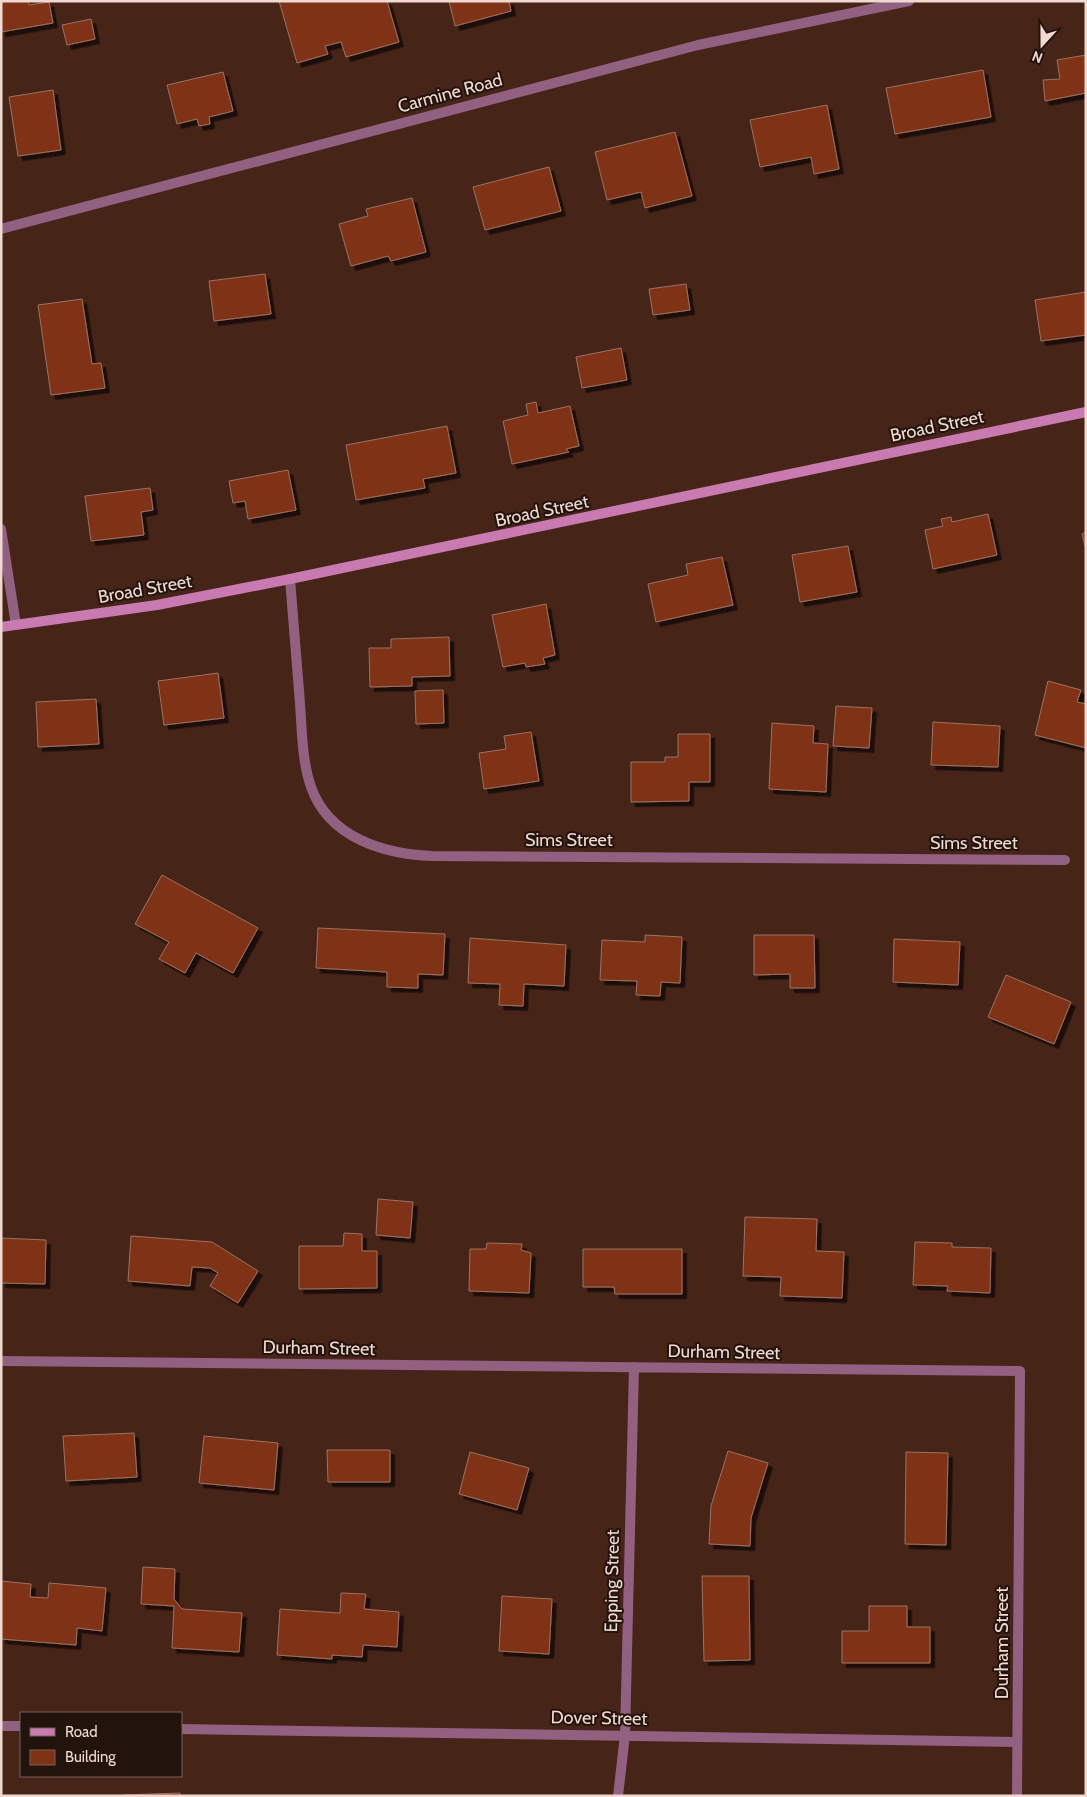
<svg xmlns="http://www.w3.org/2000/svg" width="1087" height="1797" font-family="Cabin,sans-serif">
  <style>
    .building { fill: #803214; stroke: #9b7263; filter: url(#shadow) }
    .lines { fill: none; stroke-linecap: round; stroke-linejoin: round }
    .street { stroke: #926081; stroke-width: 10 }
    .secondary { stroke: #c97ab0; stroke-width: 10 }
    .labels { text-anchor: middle; stroke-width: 4; stroke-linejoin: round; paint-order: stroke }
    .street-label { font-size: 18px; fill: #f0d9d1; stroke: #22130d }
  </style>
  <defs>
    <filter id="shadow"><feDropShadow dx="4.5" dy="4.5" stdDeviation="0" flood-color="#0009"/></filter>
  </defs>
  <rect width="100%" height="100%" fill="#472418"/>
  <!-- building -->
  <path class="building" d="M 1,1 L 28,1 L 29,5 L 49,2 L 53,23 L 1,32 Z
    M 279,1 L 387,1 L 399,42 L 346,57 L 341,42 L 325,46 L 328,54 L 297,63 Z
    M 449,1 L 509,1 L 511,11 L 455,26 Z
    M 91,19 L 95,39 L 67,45 L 62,25 Z
    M 1086,55 L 1086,93 L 1045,101 L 1043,80 L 1060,79 L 1057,60 Z
    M 983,70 L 991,117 L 895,134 L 886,88 Z
    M 223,72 L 233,111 L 209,117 L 210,124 L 199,126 L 197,119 L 177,124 L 167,85 Z
    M 53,90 L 61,150 L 18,156 L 9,97 Z
    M 827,105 L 839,169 L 814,174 L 811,157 L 760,167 L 750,120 Z
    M 675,132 L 692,196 L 645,208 L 641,192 L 607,200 L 595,152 Z
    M 549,167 L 561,211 L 485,230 L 473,187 Z
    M 412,198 L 426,252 L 391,261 L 388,256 L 351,266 L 339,224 L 368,216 L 366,209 Z
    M 265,274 L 271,314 L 214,321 L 209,281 Z
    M 686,284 L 690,310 L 653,315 L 649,289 Z
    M 1086,292 L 1086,335 L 1041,341 L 1035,300 Z
    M 82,299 L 92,364 L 101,363 L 105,388 L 51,395 L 38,305 Z
    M 621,348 L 627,380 L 582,388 L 576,357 Z
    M 536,402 L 538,413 L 570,406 L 579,446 L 566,449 L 569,452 L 512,464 L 503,421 L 528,415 L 526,404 Z
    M 447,426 L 456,473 L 423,479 L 425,488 L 356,500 L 346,445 Z
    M 288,470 L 296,510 L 248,519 L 245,501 L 233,503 L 229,481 Z
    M 150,488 L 153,510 L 141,512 L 144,535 L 91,541 L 85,496 Z
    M 988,514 L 997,555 L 933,569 L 925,530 L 943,526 L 941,519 L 951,517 L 952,522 Z
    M 1086,532 L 1086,550 L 1082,534 Z
    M 848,546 L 857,592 L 800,602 L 792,555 Z
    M 722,557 L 733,605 L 656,622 L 648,584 L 688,575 L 686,564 Z
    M 546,604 L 555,655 L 543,658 L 545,664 L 526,667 L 525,663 L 503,667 L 492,615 Z
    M 449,637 L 450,676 L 412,677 L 412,686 L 370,687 L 369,648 L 391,648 L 391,639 Z
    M 218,673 L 224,718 L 164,725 L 158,681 Z
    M 1048,681 L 1081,690 L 1077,702 L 1086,704 L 1086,748 L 1035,735 Z
    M 443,690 L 444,723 L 416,724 L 415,691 Z
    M 96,699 L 99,744 L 38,747 L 36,702 Z
    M 836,706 L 872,708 L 869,748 L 833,746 Z
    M 933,722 L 1000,726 L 998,767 L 931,765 Z
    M 772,723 L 814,726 L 813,743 L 828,744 L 826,792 L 769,789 Z
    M 531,732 L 539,781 L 484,789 L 479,753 L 506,749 L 504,736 Z
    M 678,734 L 710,734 L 710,782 L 689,782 L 689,801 L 631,802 L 631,762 L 665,762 L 665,757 L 678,757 Z
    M 162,875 L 258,928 L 233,973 L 196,953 L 185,973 L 159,959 L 169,942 L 135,924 Z
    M 318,928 L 445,934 L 443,975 L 418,974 L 418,988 L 387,987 L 387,972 L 316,968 Z
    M 645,935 L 682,937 L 680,983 L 661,982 L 660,996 L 636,995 L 637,981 L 600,980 L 602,940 L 645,942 Z
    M 754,935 L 814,935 L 815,988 L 790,988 L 790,974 L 754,975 Z
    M 470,938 L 566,945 L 564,986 L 524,984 L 523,1006 L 499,1005 L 500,984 L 468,983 Z
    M 894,939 L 960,942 L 958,985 L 893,982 Z
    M 1006,975 L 1071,1002 L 1054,1044 L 988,1017 Z
    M 378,1199 L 413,1202 L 410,1238 L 376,1235 Z
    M 745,1217 L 817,1219 L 816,1251 L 844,1252 L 842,1298 L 780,1296 L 781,1277 L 743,1276 Z
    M 344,1233 L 362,1234 L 362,1251 L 377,1251 L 377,1288 L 299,1289 L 299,1246 L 343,1246 Z
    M 131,1236 L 212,1242 L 258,1271 L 238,1303 L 210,1286 L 218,1273 L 210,1268 L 192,1267 L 190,1286 L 128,1281 Z
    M 1,1238 L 46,1240 L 45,1284 L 1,1283 Z
    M 915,1242 L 952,1243 L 952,1247 L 991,1248 L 990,1293 L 947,1291 L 948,1286 L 913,1285 Z
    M 487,1243 L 522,1244 L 521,1250 L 531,1253 L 529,1293 L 469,1291 L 470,1249 L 486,1249 Z
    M 583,1249 L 682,1249 L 682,1294 L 615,1294 L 614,1287 L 583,1287 Z
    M 134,1433 L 137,1477 L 66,1481 L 63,1436 Z
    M 204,1436 L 278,1443 L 274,1490 L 199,1483 Z
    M 327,1450 L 390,1450 L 390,1482 L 328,1482 Z
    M 728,1451 L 768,1463 L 751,1518 L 750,1546 L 709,1544 L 711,1506 Z
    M 470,1452 L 529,1468 L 517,1510 L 459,1494 Z
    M 906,1452 L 948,1453 L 946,1545 L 905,1544 Z
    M 143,1567 L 175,1569 L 174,1599 L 182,1609 L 242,1613 L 239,1652 L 172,1648 L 174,1606 L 141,1604 Z
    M 702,1576 L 749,1576 L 750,1660 L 704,1661 Z
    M 1,1581 L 31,1584 L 30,1597 L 48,1598 L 49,1583 L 106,1588 L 102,1631 L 77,1628 L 76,1645 L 1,1639 Z
    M 341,1593 L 366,1594 L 364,1609 L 399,1612 L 397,1647 L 363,1645 L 362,1657 L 332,1655 L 332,1659 L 277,1655 L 280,1609 L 340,1613 Z
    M 502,1596 L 552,1599 L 549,1654 L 499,1651 Z
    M 869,1606 L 907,1606 L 907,1627 L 930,1627 L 930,1663 L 842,1663 L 842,1631 L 869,1631 Z
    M 180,1793 L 180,1796 L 123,1796 L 123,1795 Z"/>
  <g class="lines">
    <!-- street -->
    <path class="street" d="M 1,229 L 698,45 L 909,1
      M 1,529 L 16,625
      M 290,579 C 293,620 297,662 300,704 C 302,731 302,761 311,787 C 329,838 384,854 432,856 L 1065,860
      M 1,1361 L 1020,1371 L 1017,1796
      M 1,1726 L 21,1726
      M 181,1729 L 1017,1742
      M 618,1796 L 625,1735 L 634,1367"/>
    <!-- secondary -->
    <path class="secondary" d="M 1,627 L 157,605 L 290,579 L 1086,412"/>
  </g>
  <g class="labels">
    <!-- street labels -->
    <g class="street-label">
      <text transform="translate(450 93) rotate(-15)" y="6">Carmine Road</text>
      <text transform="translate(937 426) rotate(-12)" y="6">Broad Street</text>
      <text transform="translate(542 511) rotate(-12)" y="6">Broad Street</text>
      <text transform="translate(145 589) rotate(-10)" y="6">Broad Street</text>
      <text x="569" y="846">Sims Street</text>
      <text x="974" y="849">Sims Street</text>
      <text transform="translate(319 1348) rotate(1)" y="6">Durham Street</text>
      <text transform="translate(724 1352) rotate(1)" y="6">Durham Street</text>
      <text transform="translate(612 1581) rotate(-89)" y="6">Epping Street</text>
      <text transform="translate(1002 1643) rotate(-90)" y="6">Durham Street</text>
      <text transform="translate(599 1718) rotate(1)" y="6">Dover Street</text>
    </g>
  </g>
  <!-- border -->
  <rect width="1087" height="1797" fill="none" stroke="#f0d9d1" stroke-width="5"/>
  <!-- legend -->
  <rect x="20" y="1712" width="162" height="65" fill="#22130d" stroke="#74625b"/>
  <rect x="30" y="1728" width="25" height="8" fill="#c97ab0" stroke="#74625b"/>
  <text x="65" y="1737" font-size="15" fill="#f0d9d1">Road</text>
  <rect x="30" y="1750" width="25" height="15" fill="#803214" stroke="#74625b"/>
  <text x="65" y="1762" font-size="15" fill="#f0d9d1">Building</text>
  <!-- north arrow -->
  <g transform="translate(1042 45) rotate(201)" stroke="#22130d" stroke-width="4" paint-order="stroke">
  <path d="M0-4L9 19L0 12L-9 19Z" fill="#f0d9d1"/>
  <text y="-8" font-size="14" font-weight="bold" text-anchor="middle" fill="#f0d9d1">N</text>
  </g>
</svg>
